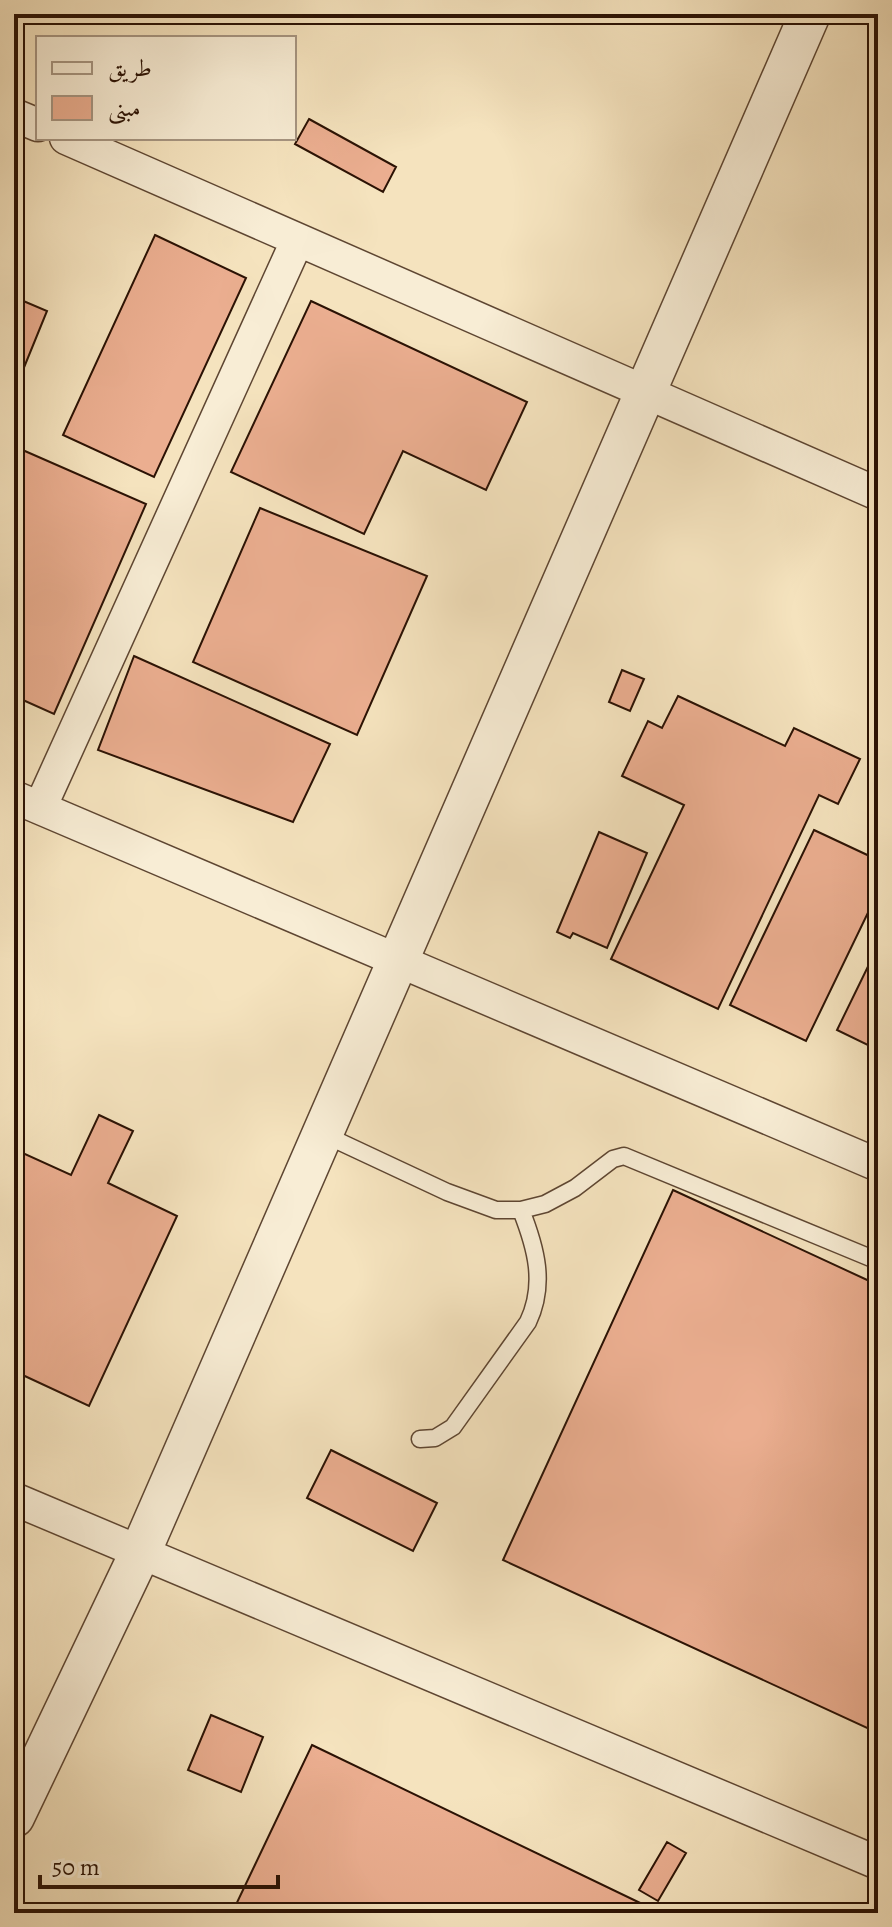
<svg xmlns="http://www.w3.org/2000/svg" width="892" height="1927" font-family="Alegreya,Amiri,serif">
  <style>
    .building { fill: #ebae90; stroke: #2b1204; stroke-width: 2 }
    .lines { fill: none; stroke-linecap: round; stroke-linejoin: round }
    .service-casing { stroke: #5e4632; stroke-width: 19 }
    .minor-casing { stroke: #5e4632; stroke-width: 35 }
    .tertiary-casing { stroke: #5e4632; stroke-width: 43 }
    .service { stroke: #f8edd5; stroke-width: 16 }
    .minor { stroke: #f8edd5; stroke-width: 32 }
    .tertiary { stroke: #f8edd5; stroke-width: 40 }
  </style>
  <rect width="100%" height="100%" fill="#f5e3be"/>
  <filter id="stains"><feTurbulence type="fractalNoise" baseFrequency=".0025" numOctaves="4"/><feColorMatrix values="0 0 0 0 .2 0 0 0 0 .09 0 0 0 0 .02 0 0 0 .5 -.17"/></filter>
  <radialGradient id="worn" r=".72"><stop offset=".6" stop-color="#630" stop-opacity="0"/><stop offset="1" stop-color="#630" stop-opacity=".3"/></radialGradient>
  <!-- building -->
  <path class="building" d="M 309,119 L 396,167 L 383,192 L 295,144 Z
    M 155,235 L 246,278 L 154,477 L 63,435 Z
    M 21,300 L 47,311 L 14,392 L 14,317 Z
    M 311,301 L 527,402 L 486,490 L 403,451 L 364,534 L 231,472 Z
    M 18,448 L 146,504 L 54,714 L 14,696 L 14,458 Z
    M 260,508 L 427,576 L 357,735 L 193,662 Z
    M 134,656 L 330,744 L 293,822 L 98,750 Z
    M 622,670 L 644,679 L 630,711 L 609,702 Z
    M 678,696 L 785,746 L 794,728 L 860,759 L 838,804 L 819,795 L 718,1009 L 611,959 L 684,805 L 622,776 L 648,721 L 662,728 Z
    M 814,830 L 878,860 L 878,892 L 806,1041 L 730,1005 Z
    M 599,832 L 647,853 L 607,948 L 573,933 L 570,938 L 557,932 Z
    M 878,946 L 878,1050 L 837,1030 Z
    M 99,1115 L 133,1131 L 108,1183 L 177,1216 L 89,1406 L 14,1371 L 14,1149 L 71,1175 Z
    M 673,1190 L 878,1285 L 878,1733 L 503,1560 Z
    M 331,1450 L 437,1503 L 413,1551 L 307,1498 Z
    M 211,1715 L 263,1737 L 241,1792 L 188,1770 Z
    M 312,1745 L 661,1913 L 232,1913 Z
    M 667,1842 L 686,1853 L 658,1901 L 639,1890 Z"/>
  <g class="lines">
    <!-- service casing -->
    <g class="service-casing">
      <path id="service" d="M 323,1134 L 447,1192 L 496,1210 L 521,1210 L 545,1204 L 575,1188 L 613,1159 L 624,1156 L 878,1261
        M 420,1439 L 435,1438 L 453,1427 L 528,1322 C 546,1284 536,1248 521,1210"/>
    </g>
    <!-- minor casing -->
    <g class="minor-casing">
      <path id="minor" d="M 14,115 L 38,125
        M 66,138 L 878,494
        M 14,797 L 878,1165
        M 40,808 L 297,241
        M 14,1499 L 878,1863"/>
    </g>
    <!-- tertiary casing -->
    <g class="tertiary-casing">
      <path id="tertiary" d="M 14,1817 L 140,1553 L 810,14"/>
    </g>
    <!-- service -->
    <use href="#service" class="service"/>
    <!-- minor -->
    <use href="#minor" class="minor"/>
    <!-- tertiary -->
    <use href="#tertiary" class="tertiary"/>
  </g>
  <!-- margin -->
  <rect width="892" height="1927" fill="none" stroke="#f5e3be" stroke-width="48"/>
  <rect x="16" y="16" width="860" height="1895" fill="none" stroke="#2b1204" stroke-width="4"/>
  <rect x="24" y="24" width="844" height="1879" fill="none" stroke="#2b1204" stroke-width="2"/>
  <!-- legend -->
  <rect x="36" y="36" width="260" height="104" fill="#f8edd5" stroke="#a69581" stroke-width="2"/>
  <rect x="52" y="62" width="40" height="12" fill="#f8edd5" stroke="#a69581" stroke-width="2"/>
  <text x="108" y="76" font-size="24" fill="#2b1204">طريق</text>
  <rect x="52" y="96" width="40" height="24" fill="#ebae90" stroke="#a69581" stroke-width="2"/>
  <text x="108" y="116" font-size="24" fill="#2b1204">مبنى</text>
  <!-- scale -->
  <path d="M40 1875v12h238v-12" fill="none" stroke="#2b1204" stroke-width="4"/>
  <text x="52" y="1875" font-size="24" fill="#2b1204" stroke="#f8edd5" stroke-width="6" paint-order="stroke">50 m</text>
  <rect width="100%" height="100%" filter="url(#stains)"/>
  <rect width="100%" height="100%" fill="url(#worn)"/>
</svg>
